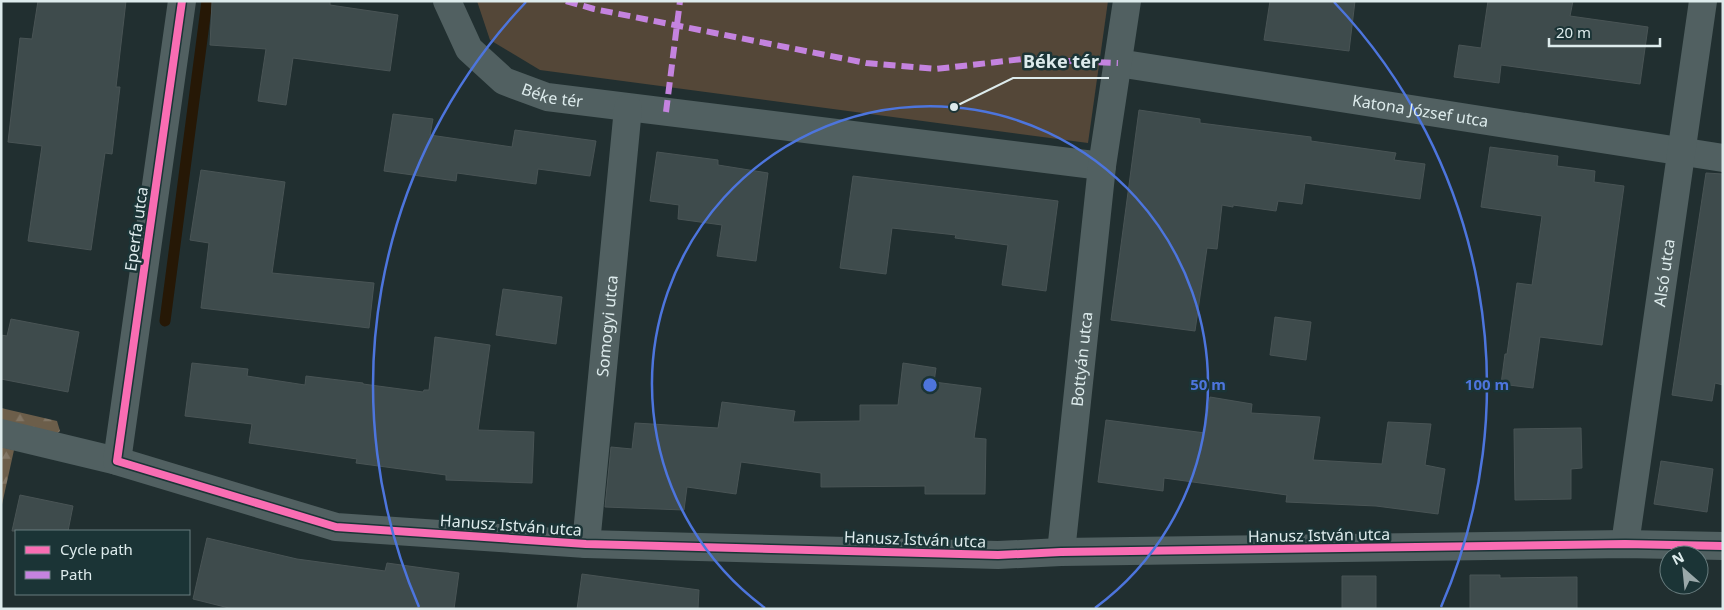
<svg xmlns="http://www.w3.org/2000/svg" width="1724" height="610" font-family="'Noto Sans',sans-serif">
  <style>
    .forest { fill: url(#forest-firs) }
    .park { fill: #544738 }
    .lines { fill: none; stroke-linecap: round; stroke-linejoin: round }
    .stream { stroke: #261806; stroke-width: 11 }
    .building { fill: #3e4b4c; stroke: #495455 }
    .minor { stroke: #516061; stroke-width: 28 }
    .quiet { stroke: #c483df; stroke-width: 6; stroke-dasharray: 12 6; stroke-linecap: butt }
    .cycleway-casing { stroke: #1b3436; stroke-width: 11 }
    .cycleway { stroke: #f96db3; stroke-width: 8 }
    .ring { fill: none; stroke: #4d75dd; stroke-width: 2.5 }
    .labels { text-anchor: middle; stroke-width: 5; stroke-linejoin: round; paint-order: stroke }
    .street-label { font-size: 16px; fill: #ddebec; stroke: #1b3436 }
    .centre { fill: #4d75dd; stroke: #1b3436; stroke-width: 2.5 }
    .ring-label { font-size: 15px; text-anchor: middle; font-weight: bold; fill: #4d75dd; stroke: #1b3436; stroke-width: 5; stroke-linejoin: round; paint-order: stroke }
    .leader { fill: none; stroke: #ddebec; stroke-width: 2 }
    .callout-dot { fill: #ddebec; stroke: #1b3436; stroke-width: 2 }
    .callout-label { font-size: 18px; text-anchor: middle; font-weight: bold; fill: #ddebec; stroke: #1b3436; stroke-width: 5; stroke-linejoin: round; paint-order: stroke }
  </style>
  <defs>
    <pattern id="forest-firs" width="22" height="20" patternUnits="userSpaceOnUse" patternTransform="scale(1.25)"><rect width="22" height="20" fill="#6c5e4a"/><path d="M5 1l3.5 6h-7zM16 11l3.5 6h-7z" fill="#817564"/></pattern>
  </defs>
  <rect width="100%" height="100%" fill="#212f30"/>
  <!-- forest -->
  <path class="forest" d="M 1,408 L 57,421 L 60,431 L 53,437 L 1,425 Z
    M 1,447 L 14,450 L 1,509 Z"/>
  <!-- park -->
  <path class="park" d="M 477,1 L 1108,1 L 1088,143 L 540,70 L 490,40 Z"/>
  <g class="lines">
    <!-- stream -->
    <path class="stream" d="M 165,321 L 207,1"/>
  </g>
  <!-- building -->
  <path class="building" d="M 38,1 L 126,1 L 116,87 L 120,87 L 112,154 L 105,153 L 91,250 L 28,241 L 42,146 L 8,142 L 20,38 L 32,39 Z
    M 212,1 L 330,1 L 330,5 L 398,15 L 390,71 L 293,58 L 286,105 L 258,101 L 266,49 L 210,45 Z
    M 1270,1 L 1355,1 L 1349,51 L 1264,40 Z
    M 1488,1 L 1573,1 L 1570,16 L 1648,27 L 1640,84 L 1501,65 L 1499,83 L 1454,77 L 1459,45 L 1481,48 Z
    M 1139,110 L 1200,119 L 1200,123 L 1311,137 L 1311,141 L 1396,153 L 1394,160 L 1425,164 L 1420,199 L 1305,183 L 1302,204 L 1278,201 L 1276,211 L 1233,205 L 1233,207 L 1222,205 L 1217,249 L 1207,248 L 1195,331 L 1111,320 Z
    M 393,114 L 433,119 L 430,135 L 512,147 L 515,130 L 596,141 L 590,176 L 538,169 L 536,184 L 457,173 L 456,181 L 384,171 Z
    M 1490,147 L 1558,156 L 1557,166 L 1595,171 L 1594,182 L 1624,186 L 1602,345 L 1540,337 L 1533,388 L 1501,384 L 1505,354 L 1507,354 L 1517,283 L 1532,285 L 1542,216 L 1481,207 Z
    M 657,152 L 718,160 L 718,165 L 768,173 L 756,261 L 717,256 L 722,225 L 678,219 L 679,205 L 650,201 Z
    M 201,170 L 285,182 L 272,273 L 374,283 L 369,328 L 201,308 L 209,243 L 190,240 Z
    M 1706,173 L 1723,174 L 1723,385 L 1715,383 L 1712,401 L 1672,395 Z
    M 853,176 L 1058,201 L 1046,291 L 1002,285 L 1008,245 L 955,238 L 956,235 L 892,228 L 886,274 L 840,268 Z
    M 503,289 L 562,297 L 556,344 L 496,335 Z
    M 1275,317 L 1311,322 L 1306,360 L 1270,355 Z
    M 11,319 L 79,332 L 68,392 L 1,379 L 1,335 L 7,336 Z
    M 435,337 L 490,345 L 478,430 L 534,432 L 532,483 L 446,480 L 446,475 L 356,463 L 357,459 L 249,443 L 252,424 L 185,416 L 192,363 L 248,369 L 247,376 L 305,385 L 306,376 L 363,383 L 363,384 L 423,392 L 424,390 L 429,390 Z
    M 903,363 L 936,368 L 934,382 L 981,388 L 974,438 L 986,439 L 985,494 L 925,494 L 925,486 L 821,487 L 821,473 L 741,462 L 736,494 L 687,487 L 684,510 L 605,507 L 611,447 L 632,449 L 635,423 L 718,428 L 722,402 L 795,411 L 793,422 L 860,421 L 860,405 L 898,405 Z
    M 1210,397 L 1252,404 L 1251,413 L 1320,417 L 1313,460 L 1382,464 L 1388,422 L 1431,424 L 1425,465 L 1445,469 L 1438,514 L 1376,506 L 1286,502 L 1287,495 L 1164,478 L 1163,491 L 1098,482 L 1106,420 L 1205,433 Z
    M 1581,428 L 1582,468 L 1571,469 L 1571,499 L 1515,500 L 1514,429 Z
    M 1661,461 L 1713,469 L 1707,512 L 1654,504 Z
    M 20,495 L 73,506 L 68,531 L 12,531 Z
    M 207,538 L 297,559 L 385,571 L 387,563 L 459,573 L 454,609 L 233,609 L 193,599 Z
    M 582,574 L 699,590 L 698,609 L 577,609 Z
    M 1470,575 L 1500,575 L 1500,578 L 1577,577 L 1577,609 L 1470,609 Z
    M 1342,576 L 1376,576 L 1376,609 L 1342,609 Z"/>
  <g class="lines">
    <!-- minor -->
    <g class="minor">
      <path id="s1" d="M 447,1 L 469,49 L 504,81 L 547,97 L 1102,166"/>
      <path id="s2" d="M 1118,63 L 1723,158"/>
      <path d="M 1,433 L 117,461 L 336,527 L 586,544 L 998,555 L 1061,552 L 1625,544 L 1723,546"/>
      <path d="M 117,461 L 182,1"/>
      <path id="s3" d="M 586,544 L 628,108"/>
      <path id="s4" d="M 1625,544 L 1703,1"/>
      <path id="s5" d="M 1061,552 L 1102,166 L 1127,1"/>
    </g>
    <!-- quiet -->
    <path class="quiet" d="M 566,1 L 594,9 L 866,63 L 936,69 L 1023,59 L 1118,63
      M 666,112 L 680,1"/>
    <!-- cycleway casing -->
    <g class="cycleway-casing">
      <path id="cycleway" d="M 182,1 L 117,461 L 336,527 L 586,544 L 998,555 L 1061,552 L 1625,544 L 1723,546"/>
    </g>
    <!-- cycleway -->
    <use href="#cycleway" class="cycleway"/>
  </g>
  <!-- distance rings -->
  <g class="ring">
    <path d="M765 608A278 278 0 1 1 1095 608"/>
    <path d="M419 607A557 557 0 0 1 526 2M1334 2A557 557 0 0 1 1441 607"/>
  </g>
  <g class="labels">
    <!-- street labels -->
    <g class="street-label">
      <text dy="6" stroke="none"><textPath href="#s1" startOffset="151">Béke tér</textPath></text>
      <text dy="6" stroke="none"><textPath href="#s2" startOffset="306">Katona József utca</textPath></text>
      <text transform="translate(136 229) rotate(-82)" y="6">Eperfa utca</text>
      <text dy="6" stroke="none"><textPath href="#s4" startOffset="274">Alsó utca</textPath></text>
      <text dy="6" stroke="none"><textPath href="#s3" startOffset="219">Somogyi utca</textPath></text>
      <text dy="6" stroke="none"><textPath href="#s5" startOffset="194">Bottyán utca</textPath></text>
      <text transform="translate(511 525) rotate(4)" y="6">Hanusz István utca</text>
      <text transform="translate(1319 535) rotate(-1)" y="6">Hanusz István utca</text>
      <text transform="translate(915 539) rotate(2)" y="6">Hanusz István utca</text>
    </g>
  </g>
  <circle cx="930" cy="385" r="8" class="centre"/>
  <g class="ring-label">
    <text x="1208" y="390">50 m</text>
    <text x="1487" y="390">100 m</text>
  </g>
  <!-- callouts -->
  <path class="leader" d="M954 107L1013 78H1109"/>
  <circle class="callout-dot" cx="954" cy="107" r="5"/>
  <g class="callout-label">
    <text x="1061" y="68">Béke tér</text>
  </g>
  <!-- border -->
  <rect width="1724" height="610" fill="none" stroke="#ddebec" stroke-width="5"/>
  <!-- legend -->
  <rect x="15" y="530" width="175" height="65" fill="#1b3436" stroke="#697d7f"/>
  <rect x="25" y="546" width="25" height="8" fill="#f96db3" stroke="#697d7f"/>
  <text x="60" y="555" font-size="15" fill="#ddebec">Cycle path</text>
  <rect x="25" y="571" width="25" height="8" fill="#c483df" stroke="#697d7f"/>
  <text x="60" y="580" font-size="15" fill="#ddebec">Path</text>
  <!-- north arrow -->
  <g transform="translate(1684 570) rotate(333)"><circle r="24" fill="#1b3436" stroke="#697d7f"/>
  <path d="M0-4L9 19L0 12L-9 19Z" fill="#9ba9aa"/>
  <text y="-8" font-size="14" font-weight="bold" text-anchor="middle" fill="#ddebec">N</text>
  </g>
  <!-- scale -->
  <path d="M1549 38v8h111v-8" fill="none" stroke="#ddebec" stroke-width="2.5"/>
  <text x="1556" y="38" font-size="15" fill="#ddebec" stroke="#1b3436" stroke-width="4" paint-order="stroke">20 m</text>
</svg>
